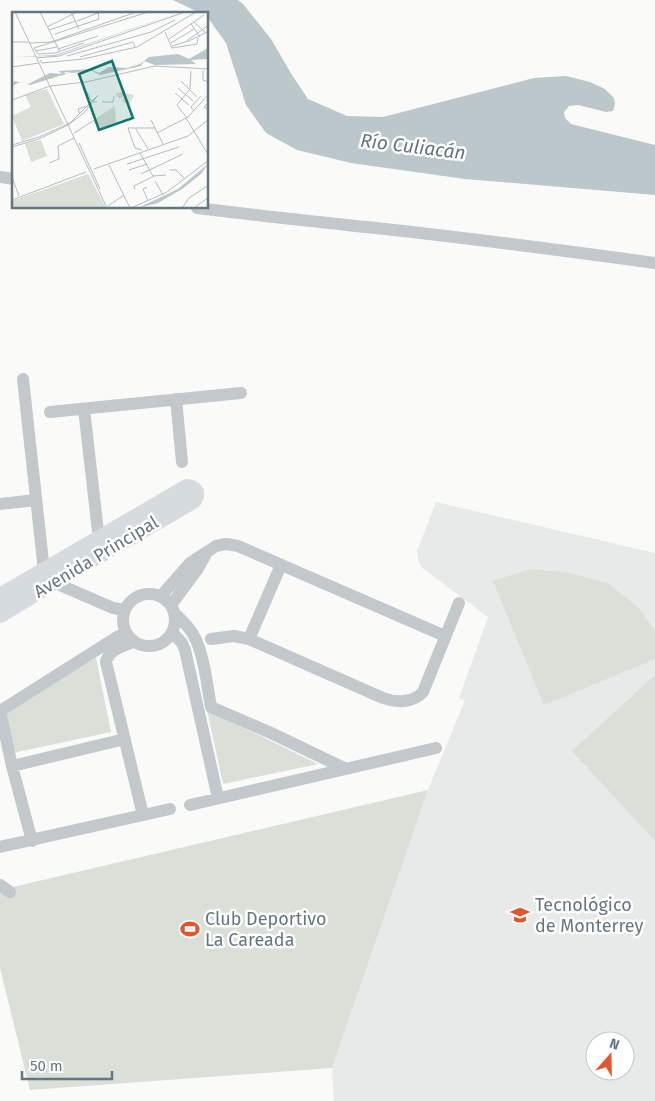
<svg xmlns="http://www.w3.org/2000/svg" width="655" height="1101" font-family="'Fira Sans',sans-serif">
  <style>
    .built { fill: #e8e9e9; fill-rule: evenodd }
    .green { fill: #dadfd7 }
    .water { fill: #bbc7cb }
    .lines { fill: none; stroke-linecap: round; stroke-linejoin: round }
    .street { stroke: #c3c8cc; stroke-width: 12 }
    .secondary { stroke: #d6dbdf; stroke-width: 18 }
    .labels { text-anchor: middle; stroke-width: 5; stroke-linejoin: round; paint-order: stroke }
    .street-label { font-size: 18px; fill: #657683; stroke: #fff }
    .poi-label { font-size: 18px; fill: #657683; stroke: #fff; text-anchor: start }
    .water-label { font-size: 19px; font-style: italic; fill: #60757c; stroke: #fff }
    .inset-road { fill: none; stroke: #b5bdc2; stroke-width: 1 }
    .view { fill: #0f766e; fill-opacity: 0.15; stroke: #0f766e; stroke-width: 2.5 }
    .inset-edge { fill: none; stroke: #657683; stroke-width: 2.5 }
  </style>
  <rect width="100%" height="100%" fill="#fafaf8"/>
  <!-- built -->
  <path class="built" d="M 436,502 L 655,553 L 655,1101 L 334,1101 L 332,1068 L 428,790 L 465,700 L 459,698 L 488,617 L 421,567 L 418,559 L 417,551 ZM 595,1041 L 625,1041 L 625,1071 L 595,1071 Z"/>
  <!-- green -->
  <path class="green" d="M 530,569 L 570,573 L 609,584 L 639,608 L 655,631 L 655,659 L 544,705 L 493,581 Z
    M 96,658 L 111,732 L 13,753 L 2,710 Z
    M 655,675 L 655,841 L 572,751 Z
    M 207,710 L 318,764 L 223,784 Z
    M 428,790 L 332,1068 L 30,1090 L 0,968 L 0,890 Z"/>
  <!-- water -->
  <path class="water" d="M 173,0 L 238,0 L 243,4 L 271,39 L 292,75 L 308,99 L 347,116 L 383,117 L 534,78 L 566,76 L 590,82 L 605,89 L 614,98 L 615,104 L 613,111 L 606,112 L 578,105 L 569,106 L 564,112 L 565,118 L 571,124 L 655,145 L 655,195 L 465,179 L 351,163 L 297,150 L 266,133 L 246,105 L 226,43 L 208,18 L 208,14 L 202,14 Z"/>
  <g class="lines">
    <!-- street -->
    <path class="street" d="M 0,177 L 14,179
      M 197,208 C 253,215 310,221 366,227 C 463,237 559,250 655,263
      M 23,379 L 44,571 L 53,582 L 113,608 L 124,610
      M 176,399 L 182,462
      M 84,409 L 99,540 L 101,544
      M 50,412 L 241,393
      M 0,504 L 36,500
      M123 620a26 26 0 1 1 52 0a26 26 0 1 1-52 0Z
      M 161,596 L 190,563 L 216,546 L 226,544 L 238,546 L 445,636
      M 171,605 L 197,570 L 206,554
      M 174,613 C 181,619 188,626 193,634 C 204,653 207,685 211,707
      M 172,632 L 182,643 L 185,650 L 218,798
      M 211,639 L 234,636 L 249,639 L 383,698 C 396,703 413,703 423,692 L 459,603
      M 249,639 L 281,565
      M 133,642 C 123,646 108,650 106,662 L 143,815
      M 211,707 L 271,733 L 344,768
      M 0,711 L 117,637 L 125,633
      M 0,711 L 12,766 L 32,841
      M 12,766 L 125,739
      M 190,805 L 436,748
      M 0,847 L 170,809
      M 0,885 L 10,892"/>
    <!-- secondary -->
    <path class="secondary" d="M 0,597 L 187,488 L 192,489 L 195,492 L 195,496 L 193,500 L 74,569 L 0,614"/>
  </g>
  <!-- icons -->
  <defs>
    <g id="university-bare" transform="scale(1.5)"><path d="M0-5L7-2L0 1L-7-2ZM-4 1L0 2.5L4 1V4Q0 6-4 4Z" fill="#e4572e" stroke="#fff" stroke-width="2.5" paint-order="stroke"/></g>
    <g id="stadium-bare" transform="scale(1.5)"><path d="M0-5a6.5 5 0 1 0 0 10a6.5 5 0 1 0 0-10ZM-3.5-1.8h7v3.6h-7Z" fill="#e4572e" stroke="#fff" stroke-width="2.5" paint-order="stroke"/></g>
  </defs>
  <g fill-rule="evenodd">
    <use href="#university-bare" x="520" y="915"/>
    <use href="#stadium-bare" x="190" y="929"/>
  </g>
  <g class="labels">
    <!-- street labels -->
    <g class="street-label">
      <text transform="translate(96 557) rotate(-31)" y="6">Avenida Principal</text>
    </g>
    <!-- poi labels -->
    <g class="poi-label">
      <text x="535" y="911">Tecnológico<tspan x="535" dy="21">de Monterrey</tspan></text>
      <text x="205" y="925">Club Deportivo<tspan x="205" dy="21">La Careada</tspan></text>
    </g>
    <!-- water labels -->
    <g class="water-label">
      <text transform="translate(413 146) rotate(7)" y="7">Río Culiacán</text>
    </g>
  </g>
  <!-- overview -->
  <g transform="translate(12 12)">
    <rect width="196" height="196" fill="#fafaf8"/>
    <path d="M 35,77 L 52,112 L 10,129 L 0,104 L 19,95 L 13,83 ZM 109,80 L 122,83 L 117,93 L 110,89 L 113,83 L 108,87 L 103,82 ZM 103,94 L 104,110 L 89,117 L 83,107 ZM 29,128 L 35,144 L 19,150 L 13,132 ZM 76,162 L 94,196 L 0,196 L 0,189 Z" fill="#dadfd7"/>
    <path d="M 168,0 L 43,44 L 0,45 L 43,43 ZM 196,36 L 196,47 L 179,48 L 184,52 L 143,53 L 132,49 L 129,54 L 88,63 L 78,58 L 62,61 L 52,60 L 54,62 L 18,73 L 8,70 L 0,74 L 2,69 L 16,72 L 38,61 L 50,62 L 46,59 L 78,57 L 87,61 L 97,55 L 115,56 L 128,52 L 137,45 L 166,42 L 177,47 ZM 196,152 L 189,162 L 170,177 L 146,191 L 126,196 L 166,177 Z" fill="#bbc7cb"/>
    <path class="inset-road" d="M 3,0 L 95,196M 28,0 L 48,40M 59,0 L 67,17M 65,9 L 86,1M 182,10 L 194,21M 179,12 L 188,25M 35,15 L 65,0M 37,18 L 64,9M 153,20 L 160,36 L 185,32 L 186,26M 43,22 L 87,7 L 86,0M 157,27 L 192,3M 0,30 L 17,30M 175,30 L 197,19M 18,31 L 39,30 L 124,0M 72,31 L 43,41 L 26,42 L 22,36 L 136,0M 159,31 L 182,17M 160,34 L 173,30 L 197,13M 46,37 L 86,24M 24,39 L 45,35M 55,44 L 139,20 L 163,8M 68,45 L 121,30 L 123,35M 25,46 L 47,44 L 173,0M 28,48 L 30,51 L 71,47 L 125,35 L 184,0M 0,55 L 27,51M 191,58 L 191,68 L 197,70M 169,69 L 185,85M 166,76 L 181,89M 75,80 L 80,90 L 85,90M 163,81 L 177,93M 0,88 L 38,74 L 74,70 L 143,54 L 197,57M 194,88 L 197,90 L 192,95 L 196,97M 90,90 L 101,90 L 102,84M 182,99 L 179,95 L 189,84M 68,102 L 66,97 L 76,94M 174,106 L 197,144M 175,106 L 165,93 L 178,77 L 179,59M 139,108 L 151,132M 124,117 L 136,137M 62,121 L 84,107M 145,121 L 176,105 L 197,82M 67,131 L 88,177M 0,133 L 27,125 L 58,111 L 86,83 L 72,101 L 56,113 L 27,127 L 0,135M 130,138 L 123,136 L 116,116 L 143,116M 128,141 L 141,164 L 154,163M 37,151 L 47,147 L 46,134 L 62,126M 115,152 L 167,135M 97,153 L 118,196M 82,157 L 176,124 L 197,107M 117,158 L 135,152M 158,158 L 164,158 L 173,167M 129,162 L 171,142M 0,165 L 7,184M 143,169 L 151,183M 135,175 L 131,177 L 136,189M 123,177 L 122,174 L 142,164M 0,188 L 74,160M 96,194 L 112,183M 119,196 L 155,180 L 197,148M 170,196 L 177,186 L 197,173M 182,196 L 197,185"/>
    <path class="view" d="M 100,49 L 121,106 L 87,118 L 67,62 Z"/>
    <rect width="196" height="196" class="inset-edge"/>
  </g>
  <!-- north arrow -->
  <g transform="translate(610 1056) rotate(20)"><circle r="24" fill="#ffffff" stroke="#c1c8cd"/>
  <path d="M0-4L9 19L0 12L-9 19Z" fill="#e4572e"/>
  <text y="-8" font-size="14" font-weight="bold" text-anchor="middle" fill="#657683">N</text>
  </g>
  <!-- scale -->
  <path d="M22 1071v8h90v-8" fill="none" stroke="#657683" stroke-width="2.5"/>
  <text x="30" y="1071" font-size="15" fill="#657683" stroke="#ffffff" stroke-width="4" paint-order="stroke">50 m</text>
</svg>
